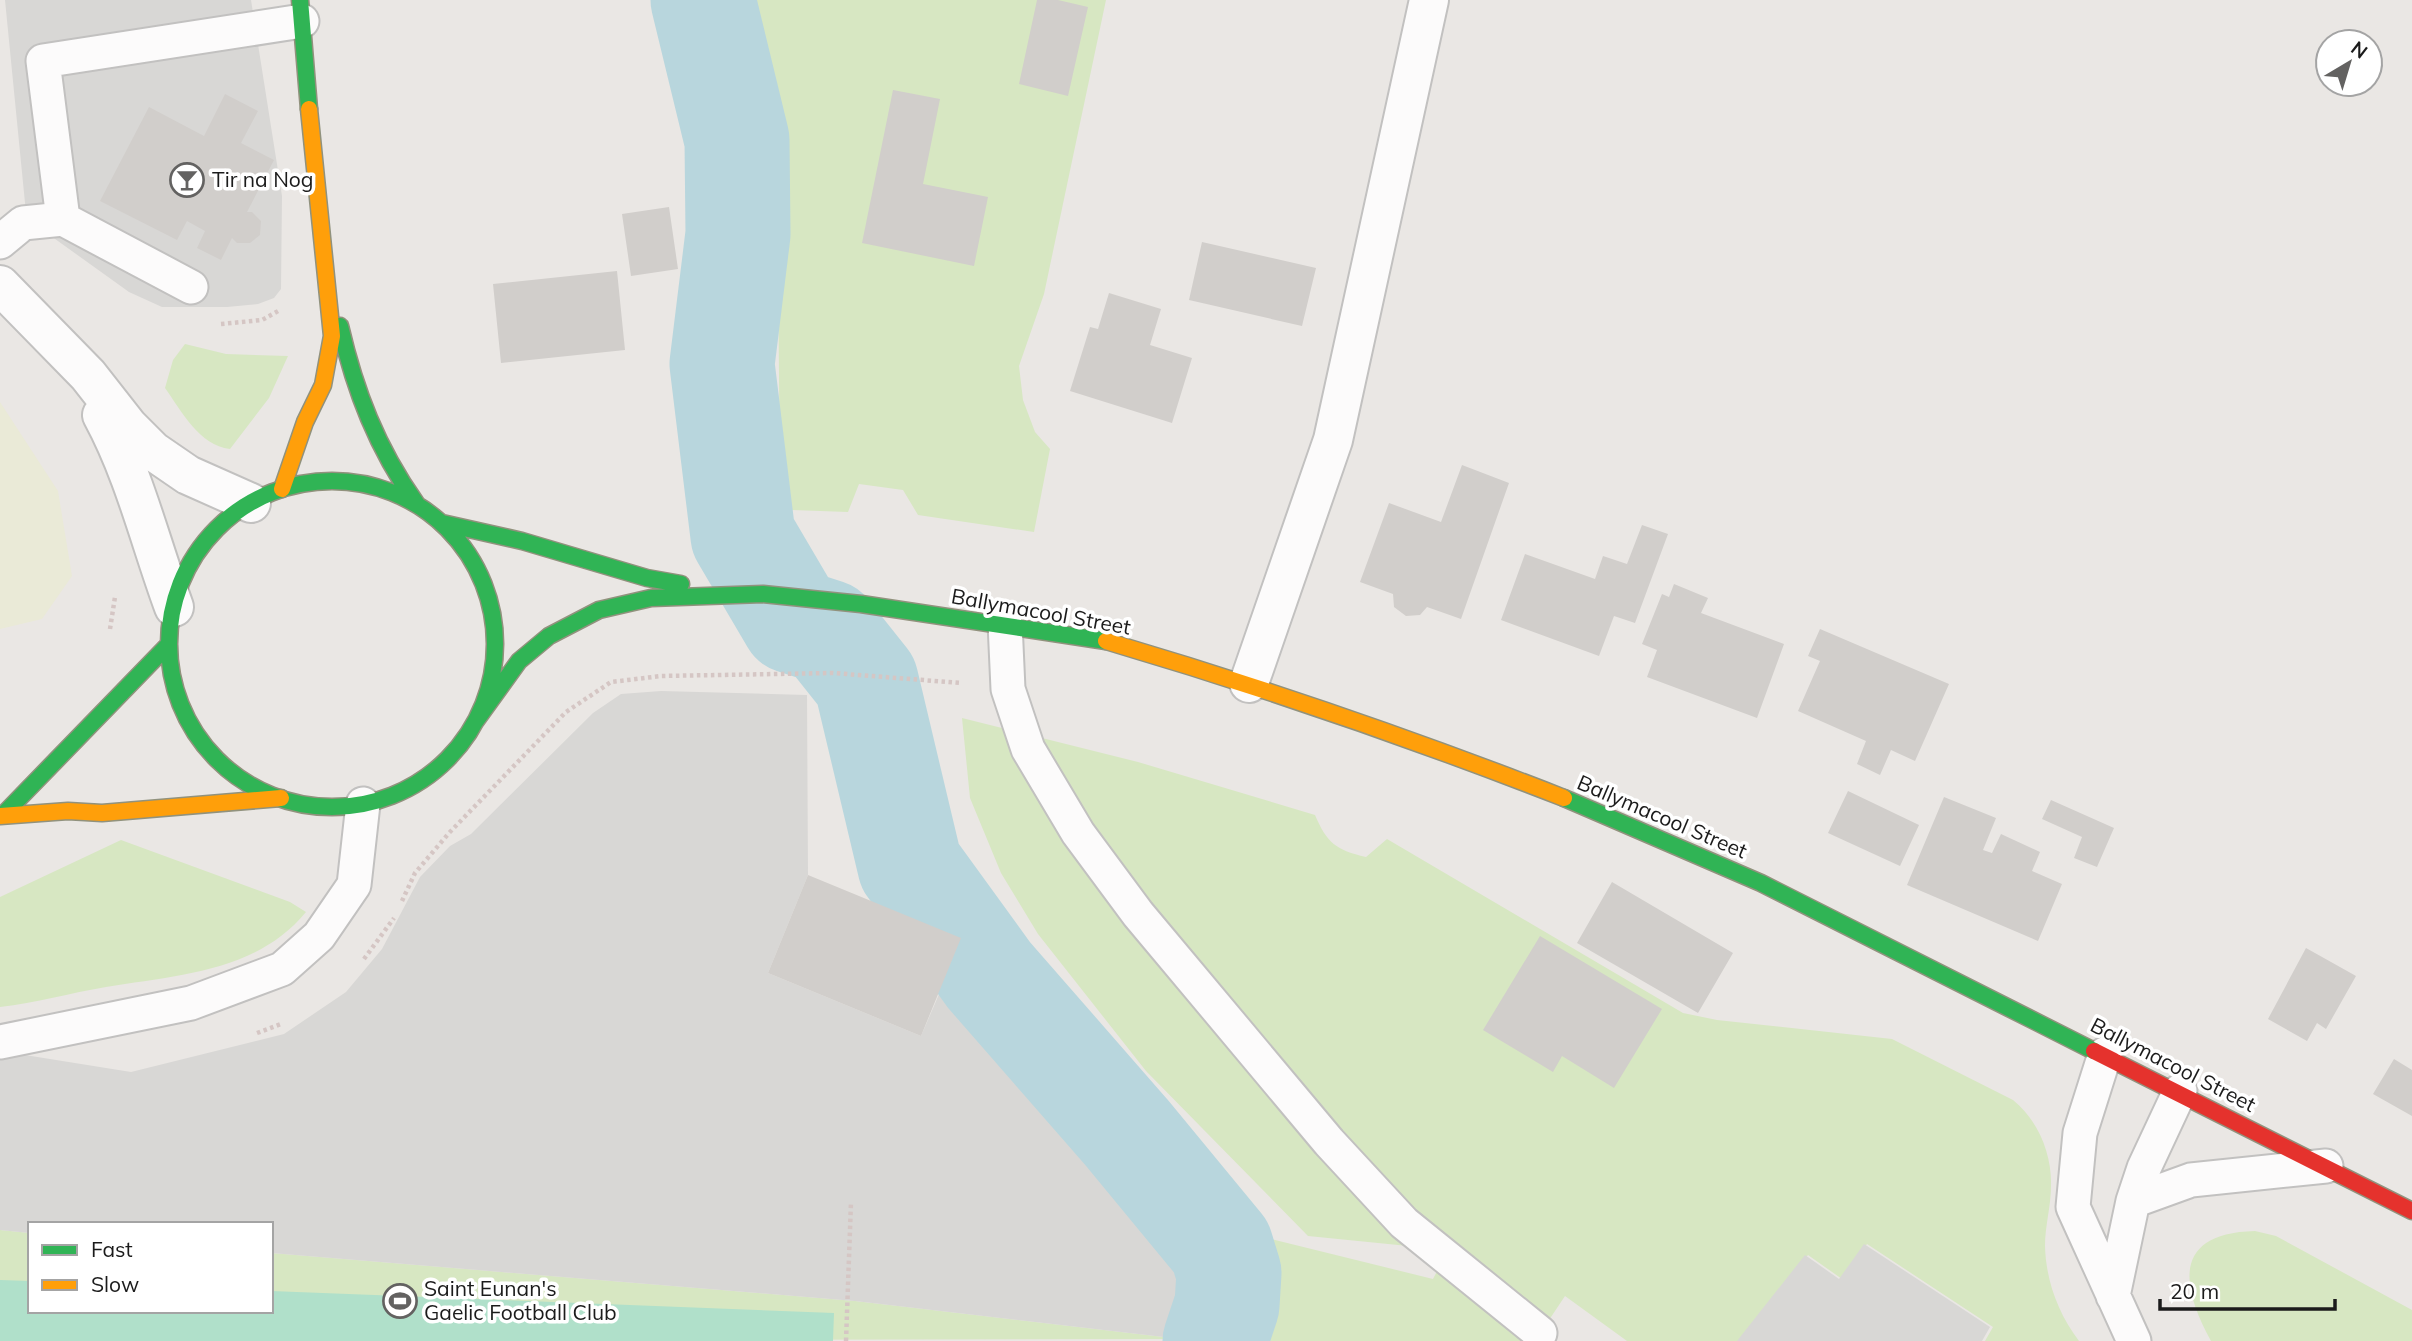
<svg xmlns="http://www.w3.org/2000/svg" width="2412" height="1341" font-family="Mulish,sans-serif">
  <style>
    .farmland { fill: #eaead7 }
    .grass { fill: #d7e7c2 }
    .pitch { fill: #b0e0ca }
    .parking { fill: #d8d7d5 }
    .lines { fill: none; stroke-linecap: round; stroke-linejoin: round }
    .river { stroke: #b8d6dd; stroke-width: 105 }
    .building { fill: #d1cecb }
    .lane-casing { stroke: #c2c1c0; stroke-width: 37 }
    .street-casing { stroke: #c2c1c0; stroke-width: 42 }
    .fast-casing { stroke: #91927d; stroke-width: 19 }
    .slow-casing { stroke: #91927d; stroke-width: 19 }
    .jam-casing { stroke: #91927d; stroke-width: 19 }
    .path { stroke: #d5c6c4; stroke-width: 4.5; stroke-dasharray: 3.5 3.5; stroke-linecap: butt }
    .lane { stroke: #fcfbfb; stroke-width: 33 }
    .street { stroke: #fcfbfb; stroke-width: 38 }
    .fast { stroke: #30b455; stroke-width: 16 }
    .slow { stroke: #ff9f0a; stroke-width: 16 }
    .jam { stroke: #e5322d; stroke-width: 16 }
    .labels { text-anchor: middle; stroke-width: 7; stroke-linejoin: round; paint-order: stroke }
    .poi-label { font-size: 21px; fill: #1b1b1b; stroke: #fff; text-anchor: start }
    .street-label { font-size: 21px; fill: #1b1b1b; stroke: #fff }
  </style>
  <rect width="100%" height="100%" fill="#eae7e4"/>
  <!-- farmland -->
  <path class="farmland" d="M 0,402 L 58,491 L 72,576 L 42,619 L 0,629 Z"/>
  <!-- grass -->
  <path class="grass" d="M 739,0 L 1106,0 L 1044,294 L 1019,366 L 1023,400 L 1035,432 L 1050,449 L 1034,532 L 918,515 L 903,490 L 859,484 L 848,512 L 792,510 L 780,497 L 777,134 Z
    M 185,344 L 226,354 L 288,356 L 269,398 L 230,449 C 199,445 182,412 165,388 L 173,360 Z
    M 962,718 L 1138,762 L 1315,815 C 1327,843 1336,850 1366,857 L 1387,839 L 1683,1013 L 1717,1020 L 1892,1039 L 2013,1100 C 2038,1120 2052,1154 2051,1186 C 2051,1206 2045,1226 2045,1246 C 2046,1281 2058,1313 2079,1341 L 1985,1341 L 1993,1327 L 1867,1244 L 1842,1279 L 1808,1255 L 1739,1341 L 1627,1341 L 1565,1296 L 1535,1341 L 1215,1341 L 1227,1305 L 1229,1273 L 1264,1250 L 1271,1239 L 1433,1279 L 1448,1250 L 1308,1236 L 1146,1071 L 1038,934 L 1001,873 L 970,798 Z
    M 121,840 L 290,902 L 306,912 C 257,972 177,975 106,987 C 70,993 36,1003 0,1007 L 0,897 Z
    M 0,1230 L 30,1233 L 30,1311 L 271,1311 L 271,1253 L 855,1301 L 1181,1339 L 0,1341 Z
    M 2255,1231 L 2276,1236 L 2412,1310 L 2412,1341 L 2211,1341 C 2180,1285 2173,1233 2255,1231 Z"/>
  <!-- pitch -->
  <path class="pitch" d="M 0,1280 L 30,1281 L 30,1311 L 271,1311 L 271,1291 L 834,1313 L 833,1341 L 0,1341 Z"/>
  <!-- parking -->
  <path class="parking" d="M 5,0 L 251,0 L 282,196 L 281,289 L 274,298 L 258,304 L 227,307 L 162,307 L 129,292 L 44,231 L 26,213 Z
    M 661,691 L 807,695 L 808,875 L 768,973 L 921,1036 L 978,904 L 1174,1125 L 1210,1183 L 1217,1208 L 1215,1275 L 1202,1308 L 1181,1339 L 855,1301 L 271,1253 L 271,1224 L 30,1224 L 30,1233 L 0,1230 L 0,1051 L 131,1072 L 284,1034 L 346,992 L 382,949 L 420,877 L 450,846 L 471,834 L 593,713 L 621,694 Z
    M 1864,1244 L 1990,1327 L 1982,1341 L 1737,1341 L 1805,1255 L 1839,1279 Z"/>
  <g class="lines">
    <!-- river -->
    <path class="river" d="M 703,0 L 737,140 L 738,234 L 722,364 L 743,536 L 793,621 L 827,632 L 866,681 L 910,866 L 989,975 L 1127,1133 L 1221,1247 L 1229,1273 L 1227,1305 L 1215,1341"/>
  </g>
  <!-- building -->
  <path class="building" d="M 1037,0 L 1058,0 L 1088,7 L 1068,96 L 1019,84 Z
    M 893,90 L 940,99 L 923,184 L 988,197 L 974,266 L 862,243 Z
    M 225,94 L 258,111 L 241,143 L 274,160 L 247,212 L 252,212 L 261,221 L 260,235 L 250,243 L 237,243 L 232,238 L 221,260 L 197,248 L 205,231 L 187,221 L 177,240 L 100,201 L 149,107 L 204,136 Z
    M 669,207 L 678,269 L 631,276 L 622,214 Z
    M 1202,242 L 1316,268 L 1302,326 L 1189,300 Z
    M 617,271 L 625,350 L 501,363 L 493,284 Z
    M 1109,293 L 1161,309 L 1150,345 L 1192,358 L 1172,423 L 1070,391 L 1090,327 L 1098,329 Z
    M 1462,465 L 1509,483 L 1461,619 L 1427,607 L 1420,615 L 1406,616 L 1394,607 L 1393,594 L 1360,582 L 1389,503 L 1441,522 Z
    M 1642,525 L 1668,534 L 1635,623 L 1614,616 L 1599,656 L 1501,620 L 1525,554 L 1595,579 L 1603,556 L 1627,564 Z
    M 1674,584 L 1708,598 L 1701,613 L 1784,644 L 1757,718 L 1647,677 L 1657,650 L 1642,644 L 1662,594 L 1669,597 Z
    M 1820,629 L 1949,684 L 1915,761 L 1891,750 L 1880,775 L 1857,764 L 1866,741 L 1798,711 L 1820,661 L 1808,656 Z
    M 1848,791 L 1919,825 L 1900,866 L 1828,833 Z
    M 1944,797 L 1996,818 L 1983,850 L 1992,853 L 2001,834 L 2040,852 L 2032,871 L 2062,884 L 2038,941 L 1907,885 Z
    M 2051,800 L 2114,828 L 2097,867 L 2074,858 L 2082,837 L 2042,819 Z
    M 808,875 L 961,938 L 921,1036 L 768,973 Z
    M 1612,882 L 1733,953 L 1698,1013 L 1577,943 Z
    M 1540,936 L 1662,1009 L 1614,1088 L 1562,1056 L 1553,1072 L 1483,1030 Z
    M 2306,948 L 2356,976 L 2326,1029 L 2317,1023 L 2307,1041 L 2268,1019 Z
    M 2394,1059 L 2412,1070 L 2412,1116 L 2373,1094 Z"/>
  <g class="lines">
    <!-- lane casing -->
    <g class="lane-casing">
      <path id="lane" d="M 63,219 L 43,61 L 302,21
        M 0,242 L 23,223 L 63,219 L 191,287
        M 1005,623 L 1008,689 L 1028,749 L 1078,833 L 1138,914 L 1329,1142 L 1404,1223 L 1540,1333
        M 0,1042 L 191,1003 L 282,969 L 319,936 L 354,885 L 363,804
        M 2105,1054 L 2080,1133 L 2073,1207 L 2134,1341
        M 2133,1201 L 2191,1180 L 2326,1166
        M 2113,1296 L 2133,1201 L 2144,1168 L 2180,1091"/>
    </g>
    <!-- street casing -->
    <g class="street-casing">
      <path id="street" d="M 0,285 L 88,375 L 128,426 L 153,451 L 188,475 L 251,503
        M 102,415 C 135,476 150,542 174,607
        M 1249,683 L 1333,440 L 1429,0"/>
    </g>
    <!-- fast casing -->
    <g class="fast-casing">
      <path id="fast" d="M 300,0 L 309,109
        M 340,326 C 355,391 377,448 416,503
        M169 644a163 163 0 1 1 326 0a163 163 0 1 1-326 0Z
        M 442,523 L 522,541 L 647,578 L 681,584
        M 475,722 L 519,661 L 549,636 L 599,610 L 651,598 L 763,594 L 861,604 L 1106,641
        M 1564,798 L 1761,883 L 2094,1051
        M 3,815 L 169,644"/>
    </g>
    <!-- slow casing -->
    <g class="slow-casing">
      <path id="slow" d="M 282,489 L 305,422 L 323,385 L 332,336 L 309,109
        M 1106,641 C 1262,687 1413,739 1564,798
        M 0,816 L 68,811 L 102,813 L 281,798"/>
    </g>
    <!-- jam casing -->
    <g class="jam-casing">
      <path id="jam" d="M 2094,1051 L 2412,1211"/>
    </g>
    <!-- path -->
    <path class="path" d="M 221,324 L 262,320 L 280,310
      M 110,629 L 115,597
      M 402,901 L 415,873 L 449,833 L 566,712 L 611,682 L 661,676 L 833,673 L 961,683
      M 364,959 L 394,918
      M 257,1033 L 281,1024
      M 846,1341 L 851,1202"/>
    <!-- lane -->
    <use href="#lane" class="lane"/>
    <!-- street -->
    <use href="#street" class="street"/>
    <!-- fast -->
    <use href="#fast" class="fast"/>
    <!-- slow -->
    <use href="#slow" class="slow"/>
    <!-- jam -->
    <use href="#jam" class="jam"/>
  </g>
  <!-- icons -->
  <defs>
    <g id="bar-ring" transform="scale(1.75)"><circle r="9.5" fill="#fff" stroke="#636261" stroke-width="1.5"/><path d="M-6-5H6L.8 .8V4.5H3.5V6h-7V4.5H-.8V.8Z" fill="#636261"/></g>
    <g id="stadium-ring" transform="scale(1.75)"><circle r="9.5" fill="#fff" stroke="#636261" stroke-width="1.5"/><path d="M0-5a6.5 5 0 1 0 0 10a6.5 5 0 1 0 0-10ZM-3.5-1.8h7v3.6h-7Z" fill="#636261"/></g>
  </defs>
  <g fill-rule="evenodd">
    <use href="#bar-ring" x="187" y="180"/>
    <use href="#stadium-ring" x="400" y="1301"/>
  </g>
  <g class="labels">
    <!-- poi labels -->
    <g class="poi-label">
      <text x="212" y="187">Tir na Nog</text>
      <text x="424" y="1296">Saint Eunan's<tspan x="424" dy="24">Gaelic Football Club</tspan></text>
    </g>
    <!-- street labels -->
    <g class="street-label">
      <text transform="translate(1041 612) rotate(10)" y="7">Ballymacool Street</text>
      <text transform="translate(1662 817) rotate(23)" y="7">Ballymacool Street</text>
      <text transform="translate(2173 1065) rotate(27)" y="7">Ballymacool Street</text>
    </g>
  </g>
  <!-- legend -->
  <rect x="28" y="1222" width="245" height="91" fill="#ffffff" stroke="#a4a4a4" stroke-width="2"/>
  <rect x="42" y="1245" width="35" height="10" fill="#30b455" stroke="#a4a4a4" stroke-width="2"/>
  <text x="91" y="1257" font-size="21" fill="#1b1b1b">Fast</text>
  <rect x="42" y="1280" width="35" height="10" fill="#ff9f0a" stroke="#a4a4a4" stroke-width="2"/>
  <text x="91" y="1292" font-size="21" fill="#1b1b1b">Slow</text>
  <!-- north arrow -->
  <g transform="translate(2349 63) rotate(38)"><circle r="33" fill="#ffffff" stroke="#a4a4a4" stroke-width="2"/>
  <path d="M0-5L12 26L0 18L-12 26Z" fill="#636261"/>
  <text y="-10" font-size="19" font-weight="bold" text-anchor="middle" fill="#1b1b1b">N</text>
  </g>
  <!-- scale -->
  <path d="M2160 1299v10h175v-10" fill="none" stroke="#1b1b1b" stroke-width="3.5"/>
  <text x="2170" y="1299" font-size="21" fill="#1b1b1b" stroke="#ffffff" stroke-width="5" paint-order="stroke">20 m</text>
</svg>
